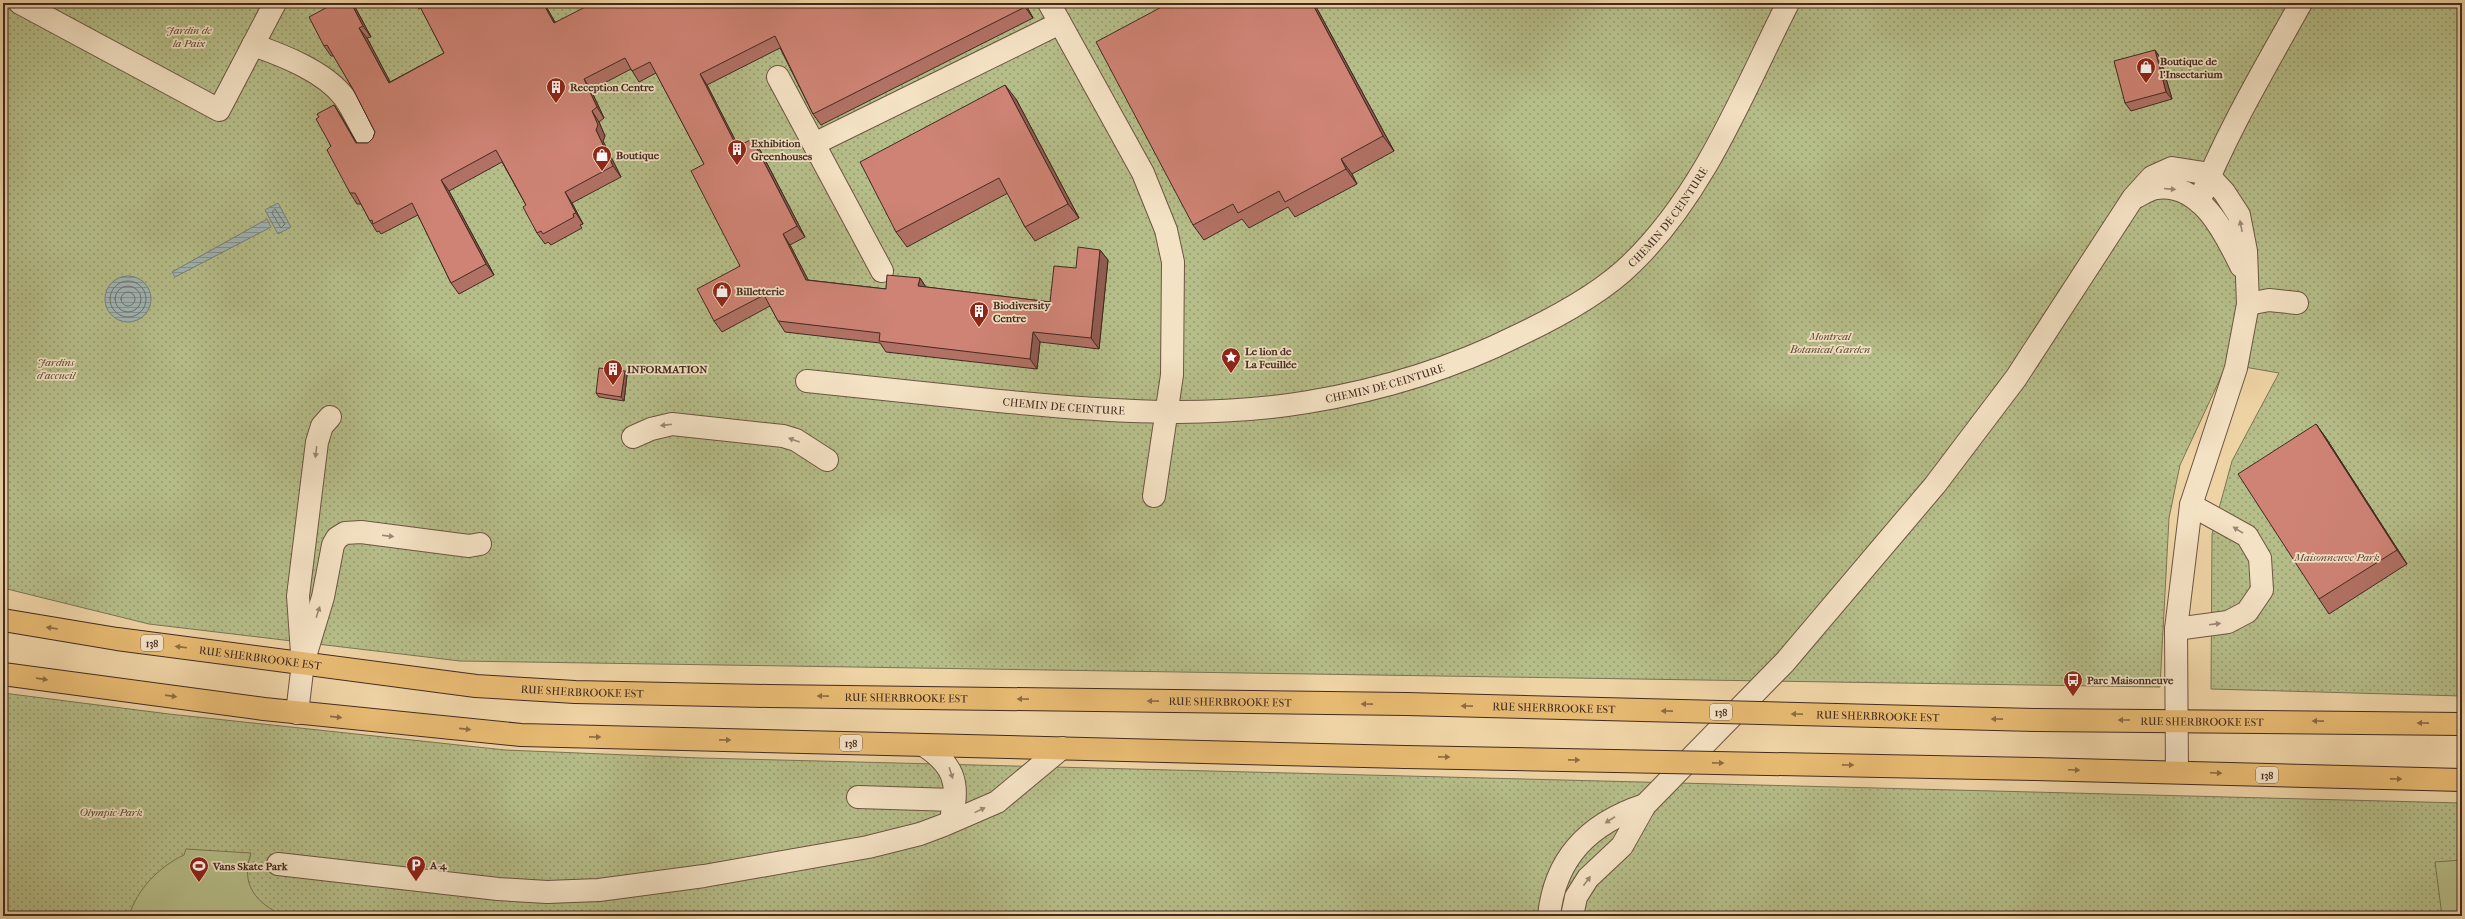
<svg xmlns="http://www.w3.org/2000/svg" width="2465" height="919" font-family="'IM FELL French Canon',serif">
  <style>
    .park { fill: url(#park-dots); stroke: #7c7454 }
    .pitch { fill: #b5bd88; stroke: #7c7454 }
    .water { fill: url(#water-rules); stroke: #7a7d79 }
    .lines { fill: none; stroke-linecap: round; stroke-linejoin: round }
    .shore { stroke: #716f6a; stroke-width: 1 }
    .minor-casing { stroke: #6e5442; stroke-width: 24 }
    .major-casing { stroke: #432a21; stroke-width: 24 }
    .minor { stroke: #f4e2c4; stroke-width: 22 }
    .major { stroke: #e7ba72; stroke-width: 22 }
    .major-bridge-casing { stroke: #432a21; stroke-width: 24; stroke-linecap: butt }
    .major-bridge { stroke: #e7ba72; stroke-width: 22 }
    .wall { fill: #b17164; stroke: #432a21 }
    .shaded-wall { fill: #905c51; stroke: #432a21 }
    .building { fill: #ce8374; stroke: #432a21 }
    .oneway { fill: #9c8672 }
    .oneway2 { fill: #8d6b45 }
    .labels { text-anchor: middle; stroke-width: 3.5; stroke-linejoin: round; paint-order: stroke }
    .shield { fill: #f4e2c4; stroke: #786152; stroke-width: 1 }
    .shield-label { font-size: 10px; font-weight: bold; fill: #432a21 }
    .park-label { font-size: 11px; font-style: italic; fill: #5a4736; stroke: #f4e2c4 }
    .poi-label { font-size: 11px; font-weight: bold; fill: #432a21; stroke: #f4e2c4; text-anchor: start }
    .street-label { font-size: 11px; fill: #432a21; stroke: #f4e2c4 }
  </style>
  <defs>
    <pattern id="park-dots" width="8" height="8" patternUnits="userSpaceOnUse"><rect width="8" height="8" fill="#b5bd88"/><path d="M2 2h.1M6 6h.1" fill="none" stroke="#959a6f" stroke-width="1.8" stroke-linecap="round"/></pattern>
    <pattern id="water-rules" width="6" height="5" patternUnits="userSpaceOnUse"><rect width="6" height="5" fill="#9fb4b3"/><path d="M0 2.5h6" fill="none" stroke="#839391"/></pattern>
  </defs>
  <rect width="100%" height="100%" fill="#eed3a5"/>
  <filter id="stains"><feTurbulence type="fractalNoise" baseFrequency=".005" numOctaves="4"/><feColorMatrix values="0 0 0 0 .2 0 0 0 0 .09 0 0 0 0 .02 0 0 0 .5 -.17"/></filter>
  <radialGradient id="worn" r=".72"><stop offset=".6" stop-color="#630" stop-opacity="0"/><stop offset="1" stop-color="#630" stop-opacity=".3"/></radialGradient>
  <!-- park -->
  <path class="park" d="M 3,3 L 2462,3 L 2462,696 L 2211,689 L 2212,534 L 2232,461 L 2279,373 L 2227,364 L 2180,465 L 2169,518 L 2160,687 L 460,661 L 149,624 L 3,588 Z
    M 3,693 L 169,714 L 505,750 L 701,758 L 2462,803 L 2462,916 L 3,916 Z"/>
  <!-- pitch -->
  <path class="pitch" d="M 186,849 L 251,853 C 240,885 256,903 284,916 L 129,916 C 137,889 160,866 184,855 Z
    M 2462,860 L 2462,916 L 2442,916 L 2435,862 Z"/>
  <!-- water -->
  <path class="water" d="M 278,203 L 291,227 L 278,234 L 265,210 Z
    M 267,219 L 271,227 L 175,277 L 172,272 Z
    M105 299a23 23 0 1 1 46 0a23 23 0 1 1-46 0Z"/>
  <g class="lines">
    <!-- shore -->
    <path class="shore" d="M 275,209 L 285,224 L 281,228 L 272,213 Z
      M110 299a18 18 0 1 1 36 0a18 18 0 1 1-36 0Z
      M115 299a13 13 0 1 1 26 0a13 13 0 1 1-26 0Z
      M121 299a7 7 0 1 1 14 0a7 7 0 1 1-14 0Z"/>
    <!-- minor casing -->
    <g class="minor-casing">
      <g id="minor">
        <path d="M 20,3 L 219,110 L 275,3"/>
        <path d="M 1049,3 L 1143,173 L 1166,230 L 1173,262 L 1172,375 L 1154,496"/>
        <path d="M 253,45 C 282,55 324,71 344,97 C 354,111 361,128 370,143"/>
        <path d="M 778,77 L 882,271"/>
        <path d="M 814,144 L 1060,23"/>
        <path d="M 2136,197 C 2142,194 2149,189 2156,188 C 2201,182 2225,233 2241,266"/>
        <path d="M 2199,202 C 2226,133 2265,68 2301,3"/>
        <path d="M 2248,304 L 2269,300 L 2297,303"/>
        <path id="s1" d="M 807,381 C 871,388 935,394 999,401 C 1101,411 1207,419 1308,402 C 1381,390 1453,368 1519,335 C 1557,317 1603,292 1632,263 C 1705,192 1743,92 1788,3"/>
        <path d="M 633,437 L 651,429 L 672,424 L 783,436 L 796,440 L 827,460"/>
        <path d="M 2176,629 L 2228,622 L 2247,612 L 2262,590 L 2260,558 L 2247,536 L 2191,505"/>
        <path d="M 302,653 L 298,596 L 317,442 L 322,426 L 330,417"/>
        <path d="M 297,713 L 303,663 L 323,597 L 333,545 L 337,538 L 345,533 L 361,532 L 469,546 L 480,544"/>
        <path d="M 925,746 C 952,764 960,782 952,814"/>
        <path d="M 858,797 L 954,800"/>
        <path d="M 278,864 L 498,889 L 547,892 L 599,890 L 704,876 L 868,847 L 920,834 L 944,825 L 997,802 L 1062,748"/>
        <path d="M 1549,916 C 1555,857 1590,823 1645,805"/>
        <path d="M 1572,916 L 1576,897 L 1588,878 L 1622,846 L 1645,805 L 1785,662 L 1935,485 L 2016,378 L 2133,198 L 2152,177 L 2172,168 L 2204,173 L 2209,176 L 2224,192 L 2239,215 L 2246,251 L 2248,304 L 2236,368 L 2191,505 L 2176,629 L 2177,772"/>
      </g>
    </g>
    <!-- major casing -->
    <g class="major-casing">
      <g id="major">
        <path id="s2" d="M 3,620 L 117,639 L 476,686 L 575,692 L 769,696 L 1406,704"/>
        <path d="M 3,674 L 264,709 L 521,735 L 1405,757"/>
        <path id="s3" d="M 2036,720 L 2462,724"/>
        <path d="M 2035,769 L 2462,780"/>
      </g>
    </g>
    <!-- minor -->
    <use href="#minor" class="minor"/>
    <!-- major -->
    <use href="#major" class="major"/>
    <!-- major-bridge casing -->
    <g class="major-bridge-casing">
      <g id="major-bridge">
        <path id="s4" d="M 1406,704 L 2036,720"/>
        <path d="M 1405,757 L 2035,769"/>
      </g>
    </g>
    <!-- major-bridge -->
    <use href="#major-bridge" class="major-bridge"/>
  </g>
  <!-- wall -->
  <path class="wall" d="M 335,3 L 352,3 L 355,7 L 371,37 L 367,38 L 390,82 L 444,53 L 421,8 L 419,9 L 414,3 L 464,3 L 465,6 L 471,3 L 544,3 L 555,22 L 1025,3 L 1033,18 L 821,125 L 813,114 L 780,48 L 707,85 L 738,146 L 760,150 L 805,237 L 790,245 L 808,280 L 886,289 L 920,278 L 926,287 L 1050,302 L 1076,268 L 1100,250 L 1108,260 L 1099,349 L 1040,342 L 1037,369 L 886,352 L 880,343 L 785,332 L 778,321 L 770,306 L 722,332 L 714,321 L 740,266 L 704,164 L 656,73 L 639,82 L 631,69 L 591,90 L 604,118 L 599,122 L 605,136 L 603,141 L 621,177 L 572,203 L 583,224 L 580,225 L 582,228 L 551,245 L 548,242 L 545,244 L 537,233 L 526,205 L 502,162 L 449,191 L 494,275 L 459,294 L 451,283 L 418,215 L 381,234 L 379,231 L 377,232 L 370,221 L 361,204 L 357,204 L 350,193 L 319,117 L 334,105 L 341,116 L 357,143 L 368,143 L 373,138 L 375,132 L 354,91 L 334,56 L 331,56 L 324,46 Z
    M 1169,3 L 1314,3 L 1394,151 L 1352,174 L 1357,184 L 1295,217 L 1288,207 L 1249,228 L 1242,219 L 1204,240 L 1193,225 Z
    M 2155,50 L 2160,58 L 2172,99 L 2131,111 L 2125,103 Z
    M 1016,99 L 1079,218 L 1035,241 L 1025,227 L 1008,193 L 907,247 L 896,232 Z
    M 627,375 L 624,401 L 599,397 L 596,393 Z
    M 2316,424 L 2326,438 L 2407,564 L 2329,614 L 2319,599 Z"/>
  <!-- shaded-wall -->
  <path class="shaded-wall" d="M 351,3 L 352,3 L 355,7 L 371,37 L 363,26 Z
    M 543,3 L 544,3 L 546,6 L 561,34 L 554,23 Z
    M 1023,3 L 1025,3 L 1033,18 L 1025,7 Z
    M 1312,3 L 1314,3 L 1394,151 L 1383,136 Z
    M 359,28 L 367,38 L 396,93 L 389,83 Z
    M 2155,50 L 2160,58 L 2172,99 L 2166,92 Z
    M 700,74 L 707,85 L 744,157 L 737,147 Z
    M 584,79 L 591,90 L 604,118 L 597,107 Z
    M 1005,85 L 1016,99 L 1079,218 L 1068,204 Z
    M 334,105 L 341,116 L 363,154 L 356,143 Z
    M 592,111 L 599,122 L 605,136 L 603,141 L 621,177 L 613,166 L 596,130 Z
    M 752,139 L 760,150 L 805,237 L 797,226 Z
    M 1341,159 L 1352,174 L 1357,184 L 1346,169 Z
    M 441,180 L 449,191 L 494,275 L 486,264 Z
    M 565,192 L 572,203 L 583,224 L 576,213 Z
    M 783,234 L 790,245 L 814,291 L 806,280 Z
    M 1100,250 L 1108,260 L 1099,349 L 1091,338 Z
    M 920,278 L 927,289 L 918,286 Z
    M 1033,332 L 1040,342 L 1037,369 L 1030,359 Z
    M 625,371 L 627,375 L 624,401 L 621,397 Z
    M 2316,424 L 2326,438 L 2407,564 L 2397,550 Z"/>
  <!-- building -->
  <path class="building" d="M 335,3 L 351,3 L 363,26 L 359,28 L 389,83 L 444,53 L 418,3 L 462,3 L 464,7 L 471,3 L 543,3 L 554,23 L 593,3 L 1023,3 L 1025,7 L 813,114 L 775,36 L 700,74 L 737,147 L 752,139 L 797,226 L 783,234 L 806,280 L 886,289 L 887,275 L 920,278 L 918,286 L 1050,302 L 1054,266 L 1076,268 L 1078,247 L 1100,250 L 1091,338 L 1033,332 L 1030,359 L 879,341 L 880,333 L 778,321 L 764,295 L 714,321 L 697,289 L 740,266 L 691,171 L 704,164 L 650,62 L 632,71 L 625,58 L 584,79 L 597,107 L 592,111 L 598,125 L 596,130 L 613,166 L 565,192 L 576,213 L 573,214 L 574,217 L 543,234 L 541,231 L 537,233 L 523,207 L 526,205 L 496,150 L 441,180 L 486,264 L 451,283 L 412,203 L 373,224 L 372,220 L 370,221 L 355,193 L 350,193 L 327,150 L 331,146 L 316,119 L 319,117 L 317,114 L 334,105 L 356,143 L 368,143 L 373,138 L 375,132 L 354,91 L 327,45 L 324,46 L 309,17 Z
    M 1169,3 L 1312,3 L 1383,136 L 1341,159 L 1346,169 L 1285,202 L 1279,191 L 1238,213 L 1233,204 L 1193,225 L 1096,42 Z
    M 2155,50 L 2166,92 L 2125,103 L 2114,61 Z
    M 1005,85 L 1068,204 L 1025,227 L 999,178 L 896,232 L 860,162 Z
    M 599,368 L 625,371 L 621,397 L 596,393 Z
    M 2316,424 L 2397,550 L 2319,599 L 2238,474 Z"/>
  <!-- one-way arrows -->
  <defs><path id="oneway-solid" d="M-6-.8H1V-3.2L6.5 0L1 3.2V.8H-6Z"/></defs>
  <g class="oneway">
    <use href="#oneway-solid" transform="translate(2170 189) rotate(5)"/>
    <use href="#oneway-solid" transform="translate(2241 226) rotate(-101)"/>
    <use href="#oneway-solid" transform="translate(666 425) rotate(173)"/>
    <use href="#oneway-solid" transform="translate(794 440) rotate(-160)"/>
    <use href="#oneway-solid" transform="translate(316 452) rotate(97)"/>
    <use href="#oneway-solid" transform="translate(2238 530) rotate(-148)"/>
    <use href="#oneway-solid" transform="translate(388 536) rotate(7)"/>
    <use href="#oneway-solid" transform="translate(318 612) rotate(-72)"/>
    <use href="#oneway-solid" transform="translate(2215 624) rotate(-7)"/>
    <use href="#oneway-solid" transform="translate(951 773) rotate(72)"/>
    <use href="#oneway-solid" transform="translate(980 810) rotate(-26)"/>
    <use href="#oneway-solid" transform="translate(1610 820) rotate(147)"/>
    <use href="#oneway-solid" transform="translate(1587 881) rotate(-53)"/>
  </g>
  <g class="oneway2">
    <use href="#oneway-solid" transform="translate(52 628) rotate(-171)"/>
    <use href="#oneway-solid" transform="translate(181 647) rotate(-173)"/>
    <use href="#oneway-solid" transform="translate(42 679) rotate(8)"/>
    <use href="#oneway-solid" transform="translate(171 696) rotate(8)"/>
    <use href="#oneway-solid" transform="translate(823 696) rotate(-179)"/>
    <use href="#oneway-solid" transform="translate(1023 699) rotate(-179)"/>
    <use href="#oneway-solid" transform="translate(1153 701) rotate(-179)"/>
    <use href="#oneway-solid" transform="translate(1367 704) rotate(-179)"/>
    <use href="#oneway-solid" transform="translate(1467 706) rotate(-179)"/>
    <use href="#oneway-solid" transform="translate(1667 711) rotate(-179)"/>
    <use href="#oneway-solid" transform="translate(1797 714) rotate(-179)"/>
    <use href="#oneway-solid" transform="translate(336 717) rotate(6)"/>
    <use href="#oneway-solid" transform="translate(1997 719) rotate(-179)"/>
    <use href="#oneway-solid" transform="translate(2124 720) rotate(-180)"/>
    <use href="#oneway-solid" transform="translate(2318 721) rotate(-179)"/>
    <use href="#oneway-solid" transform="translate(2423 723) rotate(-179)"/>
    <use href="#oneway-solid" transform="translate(465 729) rotate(6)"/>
    <use href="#oneway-solid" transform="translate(595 737) rotate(1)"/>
    <use href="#oneway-solid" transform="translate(725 740) rotate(1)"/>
    <use href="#oneway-solid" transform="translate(1444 757) rotate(1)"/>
    <use href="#oneway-solid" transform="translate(1574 760) rotate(1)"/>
    <use href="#oneway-solid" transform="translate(1718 763) rotate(1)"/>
    <use href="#oneway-solid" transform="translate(1848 765) rotate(1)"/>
    <use href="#oneway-solid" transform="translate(2074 770) rotate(2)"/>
    <use href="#oneway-solid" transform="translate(2216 773) rotate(2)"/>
    <use href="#oneway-solid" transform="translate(2396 779) rotate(1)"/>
  </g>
  <!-- icons -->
  <defs>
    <g id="shop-pin" transform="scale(1)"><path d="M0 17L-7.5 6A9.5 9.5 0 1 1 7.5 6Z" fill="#8f2418" stroke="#f4e2c4"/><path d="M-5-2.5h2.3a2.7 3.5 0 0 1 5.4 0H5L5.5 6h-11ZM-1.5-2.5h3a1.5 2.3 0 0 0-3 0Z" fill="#fff"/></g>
    <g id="building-pin" transform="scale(1)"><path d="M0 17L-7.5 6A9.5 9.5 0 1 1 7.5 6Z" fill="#8f2418" stroke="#f4e2c4"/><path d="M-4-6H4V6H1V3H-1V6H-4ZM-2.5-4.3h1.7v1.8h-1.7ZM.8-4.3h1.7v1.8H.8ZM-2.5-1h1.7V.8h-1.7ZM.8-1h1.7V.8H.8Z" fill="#fff"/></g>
    <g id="sight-pin" transform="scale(1)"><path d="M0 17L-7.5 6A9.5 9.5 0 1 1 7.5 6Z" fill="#8f2418" stroke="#f4e2c4"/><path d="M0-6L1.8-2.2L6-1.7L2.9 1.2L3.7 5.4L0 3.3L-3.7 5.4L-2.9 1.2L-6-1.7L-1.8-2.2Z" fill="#fff"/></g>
    <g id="bus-pin" transform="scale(1)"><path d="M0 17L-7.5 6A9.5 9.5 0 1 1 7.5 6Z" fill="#8f2418" stroke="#f4e2c4"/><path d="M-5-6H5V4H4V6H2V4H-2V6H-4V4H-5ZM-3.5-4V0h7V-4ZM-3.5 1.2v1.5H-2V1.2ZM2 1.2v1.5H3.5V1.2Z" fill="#fff"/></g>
    <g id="parking-pin" transform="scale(1)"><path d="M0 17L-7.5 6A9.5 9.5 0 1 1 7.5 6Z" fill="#8f2418" stroke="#f4e2c4"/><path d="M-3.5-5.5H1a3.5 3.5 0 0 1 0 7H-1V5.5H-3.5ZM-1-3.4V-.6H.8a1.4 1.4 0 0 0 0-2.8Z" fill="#fff"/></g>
    <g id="stadium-pin" transform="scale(1)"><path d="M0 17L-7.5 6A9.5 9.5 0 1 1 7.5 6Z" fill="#8f2418" stroke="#f4e2c4"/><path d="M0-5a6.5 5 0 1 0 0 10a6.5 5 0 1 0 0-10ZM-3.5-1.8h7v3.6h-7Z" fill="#fff"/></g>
  </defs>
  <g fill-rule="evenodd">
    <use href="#shop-pin" x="2146" y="67"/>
    <use href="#building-pin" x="556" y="87"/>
    <use href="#building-pin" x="737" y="149"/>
    <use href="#shop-pin" x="602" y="155"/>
    <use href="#shop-pin" x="722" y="291"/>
    <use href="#building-pin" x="979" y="311"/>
    <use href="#sight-pin" x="1231" y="357"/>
    <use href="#building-pin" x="613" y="369"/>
    <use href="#bus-pin" x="2073" y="680"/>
    <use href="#parking-pin" x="416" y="865"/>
    <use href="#stadium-pin" x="199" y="866"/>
  </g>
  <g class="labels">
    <!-- shield labels -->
    <g class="shield">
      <rect x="141" y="635" width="22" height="16" rx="3"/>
      <rect x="1710" y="704" width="22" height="16" rx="3"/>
      <rect x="840" y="735" width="22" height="16" rx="3"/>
      <rect x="2256" y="767" width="22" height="16" rx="3"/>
    </g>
    <g class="shield-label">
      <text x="152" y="647">138</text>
      <text x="1721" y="716">138</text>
      <text x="851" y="747">138</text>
      <text x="2267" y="779">138</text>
    </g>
    <!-- park labels -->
    <g class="park-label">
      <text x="189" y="34">Jardin de<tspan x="189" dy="13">la Paix</tspan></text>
      <text x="1830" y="340">Montreal<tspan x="1830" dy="13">Botanical Garden</tspan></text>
      <text x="56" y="366">Jardins<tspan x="56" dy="13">d'accueil</tspan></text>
      <text x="2337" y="561">Maisonneuve Park</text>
      <text x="111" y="816">Olympic Park</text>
    </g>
    <!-- poi labels -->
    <g class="poi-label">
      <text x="2160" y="65">Boutique de<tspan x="2160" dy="13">l'Insectarium</tspan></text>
      <text x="570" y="91">Reception Centre</text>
      <text x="751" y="147">Exhibition<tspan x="751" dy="13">Greenhouses</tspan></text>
      <text x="616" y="159">Boutique</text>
      <text x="736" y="295">Billetterie</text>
      <text x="993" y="309">Biodiversity<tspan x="993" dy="13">Centre</tspan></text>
      <text x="1245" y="355">Le lion de<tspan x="1245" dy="13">La Feuillée</tspan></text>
      <text x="627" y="373">INFORMATION</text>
      <text x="2087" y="684">Parc Maisonneuve</text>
      <text x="430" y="869">A-4</text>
      <text x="213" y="870">Vans Skate Park</text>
    </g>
    <!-- street labels -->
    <g class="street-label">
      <text dy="4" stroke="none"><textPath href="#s1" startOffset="918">CHEMIN DE CEINTURE</textPath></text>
      <text dy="4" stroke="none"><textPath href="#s1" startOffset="582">CHEMIN DE CEINTURE</textPath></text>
      <text dy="4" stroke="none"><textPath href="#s1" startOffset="258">CHEMIN DE CEINTURE</textPath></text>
      <text dy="4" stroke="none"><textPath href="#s2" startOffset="260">RUE SHERBROOKE EST</textPath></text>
      <text dy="4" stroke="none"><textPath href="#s2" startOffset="584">RUE SHERBROOKE EST</textPath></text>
      <text dy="4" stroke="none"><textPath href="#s2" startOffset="908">RUE SHERBROOKE EST</textPath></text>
      <text dy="4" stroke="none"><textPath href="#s2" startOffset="1232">RUE SHERBROOKE EST</textPath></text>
      <text dy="4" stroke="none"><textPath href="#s4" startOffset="148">RUE SHERBROOKE EST</textPath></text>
      <text dy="4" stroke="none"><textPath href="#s4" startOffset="472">RUE SHERBROOKE EST</textPath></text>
      <text dy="4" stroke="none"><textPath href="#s3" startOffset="166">RUE SHERBROOKE EST</textPath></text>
    </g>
  </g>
  <!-- margin -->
  <rect width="2465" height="919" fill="none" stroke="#eed3a5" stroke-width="16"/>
  <rect x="4" y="4" width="2457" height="911" fill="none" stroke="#432a21" stroke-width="2"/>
  <rect x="8" y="8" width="2449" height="903" fill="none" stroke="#432a21"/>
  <rect width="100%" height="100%" filter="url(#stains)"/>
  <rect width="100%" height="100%" fill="url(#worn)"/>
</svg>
